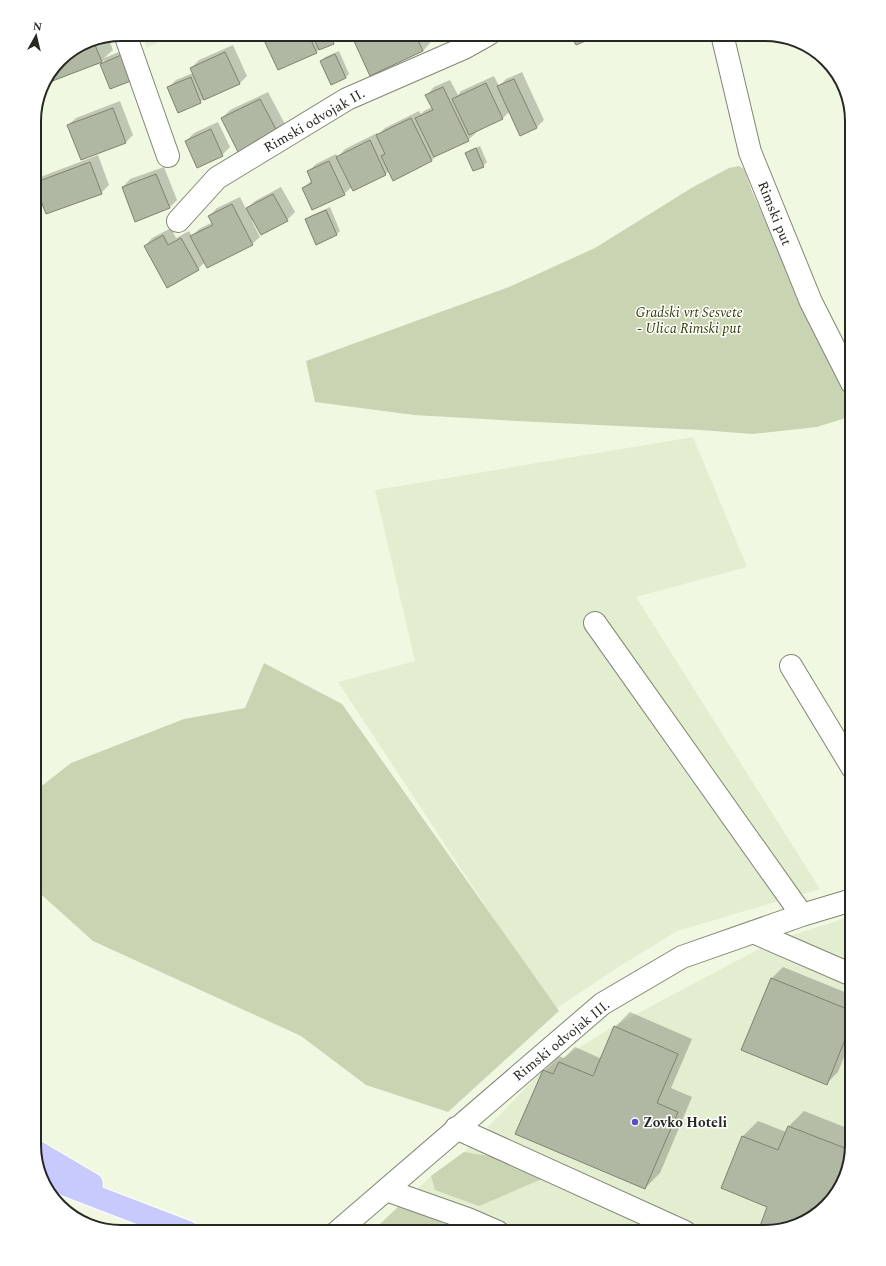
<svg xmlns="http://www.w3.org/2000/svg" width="886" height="1266" font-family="Spectral,serif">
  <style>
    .built { fill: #e3edd0 }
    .green { fill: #c9d4b2 }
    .shadow { fill: #0003 }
    .building { fill: #b0b7a2; stroke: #7d8370 }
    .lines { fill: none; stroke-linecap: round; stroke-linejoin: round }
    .minor-casing { stroke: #808773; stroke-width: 24 }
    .major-casing { stroke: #fff; stroke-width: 24 }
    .minor { stroke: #fff; stroke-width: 22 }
    .major { stroke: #c8cafe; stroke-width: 22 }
    .poi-dot { fill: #594fc7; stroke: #fff; stroke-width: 1.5 }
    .labels { text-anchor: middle; stroke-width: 3; stroke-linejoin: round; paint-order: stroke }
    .street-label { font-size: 14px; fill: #262921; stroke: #fff }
    .park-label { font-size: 14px; font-style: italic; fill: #323f00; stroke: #fff }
    .poi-label { font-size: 14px; font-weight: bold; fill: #262921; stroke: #fff; text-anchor: start }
    .rim { fill: none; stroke: #262921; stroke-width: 2 }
  </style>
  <rect width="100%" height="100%" fill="#f1f8e2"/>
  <!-- built -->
  <path class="built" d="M 141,34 L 174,34 L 147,48 Z
    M 693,437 L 747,567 L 636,597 L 820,889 L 677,931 L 617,968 L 554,1010 L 338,682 L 415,661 L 375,490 Z
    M 852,916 L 852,1145 L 840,1188 L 808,1220 L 765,1232 L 398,1232 L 380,1224 L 431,1176 L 464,1152 L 543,1070 L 614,1026 L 774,941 Z"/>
  <!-- green -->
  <path class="green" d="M 739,166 L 744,169 L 753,194 L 852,411 L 852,416 L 817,427 L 752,434 L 701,430 L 517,421 L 414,415 L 315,402 L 306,361 L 509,287 L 595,248 L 693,187 L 729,168 Z
    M 264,663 L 342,704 L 559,1011 L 448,1112 L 366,1085 L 301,1036 L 93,941 L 34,888 L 34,792 L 71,763 L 184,719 L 245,708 Z
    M 464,1152 L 501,1158 L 544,1178 L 479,1206 L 435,1190 L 431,1176 Z
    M 400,1205 L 464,1232 L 393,1232 L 380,1224 Z"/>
  <!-- shadow -->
  <path class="shadow" d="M 262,34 L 340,34 L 341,36 L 333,43 L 320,49 L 316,52 Z
    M 360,34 L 426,34 L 430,43 L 423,51 L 355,39 Z
    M 571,34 L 590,34 L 591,35 L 587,39 Z
    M 108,37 L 113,50 L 104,58 L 134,46 L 143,70 L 101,64 L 106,60 L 43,84 L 60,59 L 88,41 Z
    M 233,45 L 247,76 L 239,84 L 179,111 L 168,88 L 176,80 L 193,73 L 191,68 L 199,60 Z
    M 339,51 L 349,74 L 346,77 L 332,83 L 321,61 L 325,57 Z
    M 522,72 L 544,120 L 536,128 L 510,111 L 503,118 L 475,131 L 476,133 L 468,140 L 438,155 L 432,160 L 393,179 L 389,171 L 386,174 L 353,190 L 352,187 L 344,194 L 303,188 L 312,180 L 308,172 L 316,164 L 336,154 L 338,157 L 345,149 L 377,133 L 378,135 L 385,128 L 419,111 L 421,114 L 424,111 L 432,107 L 427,95 L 434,87 L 450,80 L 458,95 L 461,91 L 494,76 L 499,86 L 506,79 Z
    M 268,92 L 286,126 L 278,134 L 222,118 L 230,110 Z
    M 120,101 L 133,135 L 126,142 L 68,125 L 76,118 Z
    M 218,122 L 230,147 L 222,155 L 186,141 L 194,133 Z
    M 480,146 L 487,162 L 483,166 L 466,154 L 470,150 Z
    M 98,155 L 109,185 L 101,193 L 36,183 L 43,176 Z
    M 164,167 L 177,200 L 169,208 L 123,187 L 130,179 Z
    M 281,187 L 295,212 L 287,220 L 252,221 L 260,237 L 252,244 L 205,262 L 198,269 L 145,246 L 152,238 L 171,228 L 176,238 L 189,231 L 192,236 L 199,229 L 213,222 L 209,216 L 217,208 L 240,197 L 246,209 L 255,201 Z
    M 34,188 L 42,211 L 34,218 Z
    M 330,207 L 340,231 L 337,234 L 317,243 L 307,220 L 310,216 Z
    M 783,967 L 852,995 L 852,1037 L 838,1072 L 826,1084 L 742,1049 L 772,978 Z
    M 630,1012 L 692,1039 L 671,1088 L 692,1097 L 660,1173 L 645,1188 L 544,1071 L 559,1056 L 564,1058 L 575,1047 L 602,1059 L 615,1027 Z
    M 804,1111 L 852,1130 L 852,1145 L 840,1188 L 808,1220 L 772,1230 L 761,1226 L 769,1206 L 723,1188 L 743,1136 L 758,1121 L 786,1132 L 789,1126 Z"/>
  <!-- building -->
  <path class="building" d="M 261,34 L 308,34 L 317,53 L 278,70 Z
    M 312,34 L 335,34 L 331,36 L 334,44 L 319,50 Z
    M 365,34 L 415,34 L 423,51 L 370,76 L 353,39 Z
    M 570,34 L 585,34 L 588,40 L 576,45 Z
    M 93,40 L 102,62 L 42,85 L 60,59 L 88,41 Z
    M 225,52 L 240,84 L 204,100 L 190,68 Z
    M 126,53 L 136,79 L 110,89 L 100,64 Z
    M 335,54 L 346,78 L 331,85 L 320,61 Z
    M 191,77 L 201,103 L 178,113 L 167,87 Z
    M 514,79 L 537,128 L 520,136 L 497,86 Z
    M 486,83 L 503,119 L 469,135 L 452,99 Z
    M 443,87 L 469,141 L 434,157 L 415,118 L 433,110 L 425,95 Z
    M 260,99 L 279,135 L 239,154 L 221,118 Z
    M 113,108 L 126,143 L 81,160 L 67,125 Z
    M 411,118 L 432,161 L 393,181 L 381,156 L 385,154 L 376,135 Z
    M 211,129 L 223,156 L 197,168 L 185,141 Z
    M 370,140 L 386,175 L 353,191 L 336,157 Z
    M 476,148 L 484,167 L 473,171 L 465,153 Z
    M 329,161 L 345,195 L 312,210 L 302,188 L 312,183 L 307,171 Z
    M 90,162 L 102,194 L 46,214 L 34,183 Z
    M 156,174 L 170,208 L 135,222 L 122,187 Z
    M 273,194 L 288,221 L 261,235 L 246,208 Z
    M 232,204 L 253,245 L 207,268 L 190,236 L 213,225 L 208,216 Z
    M 326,210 L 337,235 L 316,245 L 305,219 Z
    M 163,235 L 168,245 L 181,238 L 199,270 L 167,288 L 144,246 Z
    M 771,978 L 852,1011 L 852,1022 L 827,1085 L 741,1050 Z
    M 614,1026 L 678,1054 L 657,1103 L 678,1112 L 645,1189 L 515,1134 L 543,1070 L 553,1074 L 559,1062 L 593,1076 Z
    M 788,1126 L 850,1150 L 831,1197 L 808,1220 L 771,1230 L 760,1226 L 767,1207 L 721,1188 L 742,1136 L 778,1150 Z"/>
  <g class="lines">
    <!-- minor casing -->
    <g class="minor-casing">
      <path id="minor" d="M 125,34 L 168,156
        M 722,34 L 750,152 L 811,302 L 852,383
        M 178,221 L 217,178 L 347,99 L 464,48 L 489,34
        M 595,623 L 802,915
        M 791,666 L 852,767
        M 753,932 L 852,975
        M 456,1128 L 685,1232
        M 386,1190 L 468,1219 L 498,1232
        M 337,1232 L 602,1004 L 682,957 L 802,915 L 852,900"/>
    </g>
    <!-- major casing -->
    <g class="major-casing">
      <path id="major" d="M 36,1151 L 92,1184
        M 42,1176 L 188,1232"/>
    </g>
    <!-- minor -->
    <use href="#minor" class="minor"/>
    <!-- major -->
    <use href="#major" class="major"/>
  </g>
  <!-- markers -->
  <circle class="poi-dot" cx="635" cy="1122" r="4"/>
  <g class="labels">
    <!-- street labels -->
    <g class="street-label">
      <text transform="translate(314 120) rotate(-30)" y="5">Rimski odvojak II.</text>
      <text transform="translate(775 213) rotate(68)" y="5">Rimski put</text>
      <text transform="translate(561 1040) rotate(-39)" y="5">Rimski odvojak III.</text>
    </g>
    <!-- park labels -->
    <g class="park-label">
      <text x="689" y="317">Gradski vrt Sesvete<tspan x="689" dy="16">- Ulica Rimski put</tspan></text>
    </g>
    <!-- poi labels -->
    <g class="poi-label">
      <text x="643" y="1127">Zovko Hoteli</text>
    </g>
  </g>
  <!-- crop -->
  <path d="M0 0H886V1266H0ZM121 41H765A80 80 0 0 1 845 121V1145A80 80 0 0 1 765 1225H121A80 80 0 0 1 41 1145V121A80 80 0 0 1 121 41Z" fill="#fff" fill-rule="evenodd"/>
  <path class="rim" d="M121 41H765A80 80 0 0 1 845 121V1145A80 80 0 0 1 765 1225H121A80 80 0 0 1 41 1145V121A80 80 0 0 1 121 41Z"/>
  <!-- north arrow -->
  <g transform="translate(36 36) rotate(8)" stroke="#ffffff" stroke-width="3" paint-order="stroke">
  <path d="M0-3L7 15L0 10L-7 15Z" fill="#262921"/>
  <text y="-6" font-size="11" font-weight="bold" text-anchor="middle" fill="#262921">N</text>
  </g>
</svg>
